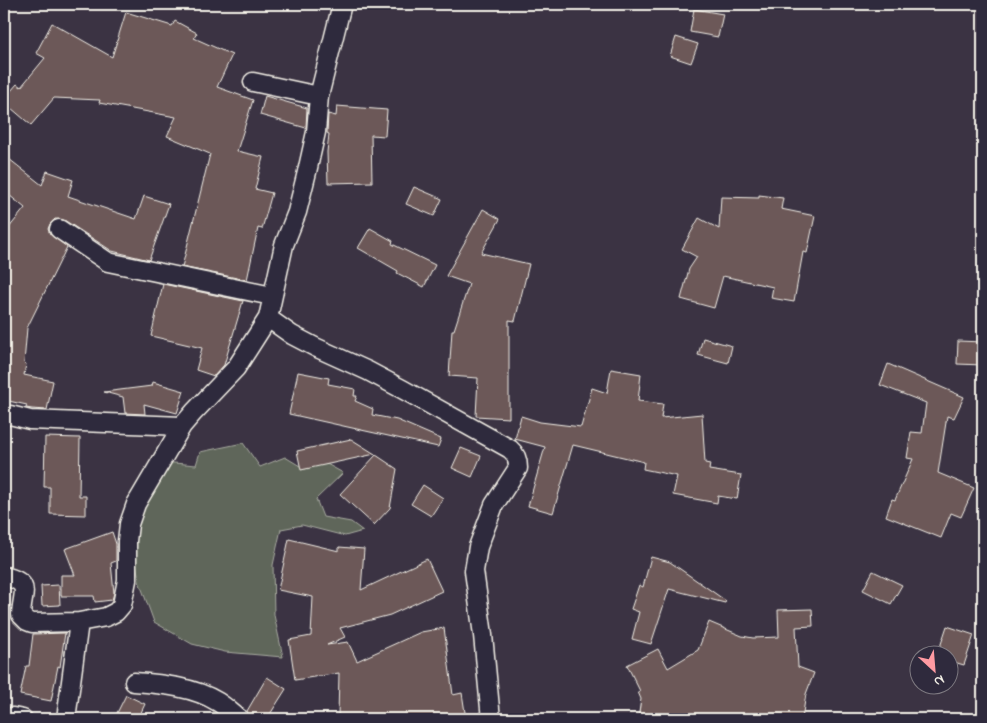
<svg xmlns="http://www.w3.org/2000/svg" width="987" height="723" font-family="'Indie Flower',sans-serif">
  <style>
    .green { fill: #5e665a; stroke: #a9aca1 }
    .building { fill: #6c5859; stroke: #f4f1e8 }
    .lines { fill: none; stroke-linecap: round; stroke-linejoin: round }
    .street-casing { stroke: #f4f1e8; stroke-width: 21 }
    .street { stroke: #2f2a3d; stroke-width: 18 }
  </style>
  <rect width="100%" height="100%" fill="#3b3343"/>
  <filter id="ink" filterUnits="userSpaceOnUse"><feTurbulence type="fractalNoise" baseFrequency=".02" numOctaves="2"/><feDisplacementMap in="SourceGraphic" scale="10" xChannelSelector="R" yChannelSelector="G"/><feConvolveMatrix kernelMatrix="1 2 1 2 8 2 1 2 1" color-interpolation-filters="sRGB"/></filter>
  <g filter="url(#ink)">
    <!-- green -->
    <path class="green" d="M 243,443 L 260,467 L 285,457 L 305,469 L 325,463 L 343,473 L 316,499 L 323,517 L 351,522 L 363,531 L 345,536 L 302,525 L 281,529 L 273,565 L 274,615 L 283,657 L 225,652 L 192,644 L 154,622 L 139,581 L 135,555 L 132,521 L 163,462 L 196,465 L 200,452 Z"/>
    <!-- building -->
    <path class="building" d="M 694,9 L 723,14 L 718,37 L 690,32 Z
      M 126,12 L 172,26 L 175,21 L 197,33 L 194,38 L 232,55 L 217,87 L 253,100 L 237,151 L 263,157 L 255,189 L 272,193 L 262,229 L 258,228 L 247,280 L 182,267 L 210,154 L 167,136 L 176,117 L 99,103 L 100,100 L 54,98 L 31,125 L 4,102 L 4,99 L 17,84 L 21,87 L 45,58 L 36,53 L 52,23 L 112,57 Z
      M 676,37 L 698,44 L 691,63 L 670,56 Z
      M 265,96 L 307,108 L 306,128 L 260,115 Z
      M 337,106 L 387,110 L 385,136 L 371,135 L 372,182 L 328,183 L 327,152 L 329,134 L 327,133 L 328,114 L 336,116 Z
      M 4,155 L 42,185 L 47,171 L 73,180 L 68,196 L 136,219 L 144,196 L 169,204 L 149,260 L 112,251 L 64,220 L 55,219 L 50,224 L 48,229 L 50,234 L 67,247 L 27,328 L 24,363 L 26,364 L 24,375 L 53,381 L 47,410 L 32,409 L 26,408 L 27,405 L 4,400 L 4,234 L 25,208 L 4,191 Z
      M 414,187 L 442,199 L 434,216 L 406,204 Z
      M 759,195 L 783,198 L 781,209 L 815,216 L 807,253 L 803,252 L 794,302 L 771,298 L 773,287 L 723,276 L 714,308 L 681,299 L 689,269 L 697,257 L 682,249 L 699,218 L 719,229 L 721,197 L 759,198 Z
      M 483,209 L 500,219 L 481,253 L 529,264 L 515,321 L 509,320 L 509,418 L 476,416 L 478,378 L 449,376 L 452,330 L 454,330 L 469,284 L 446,276 Z
      M 370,228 L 393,241 L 392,244 L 435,265 L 424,287 L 397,273 L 398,271 L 358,248 Z
      M 163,284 L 243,301 L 224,365 L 214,376 L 196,370 L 202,348 L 151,336 Z
      M 703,338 L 732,346 L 728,363 L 698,355 Z
      M 958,341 L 983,342 L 983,365 L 957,364 Z
      M 888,364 L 964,397 L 954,418 L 947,416 L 938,473 L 974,488 L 961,517 L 951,513 L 941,538 L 886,516 L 892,499 L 895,500 L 913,459 L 907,458 L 911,432 L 922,433 L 926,403 L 880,385 Z
      M 611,369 L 641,374 L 638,401 L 663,404 L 661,418 L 702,414 L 705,463 L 710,464 L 709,470 L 741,475 L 737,499 L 718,496 L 717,503 L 673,495 L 677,476 L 643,469 L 644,462 L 573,445 L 553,513 L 528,506 L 545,447 L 515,439 L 521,416 L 540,422 L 581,427 L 592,388 L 607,393 Z
      M 298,372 L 329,378 L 328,384 L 355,389 L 354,396 L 357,396 L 355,401 L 373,409 L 372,415 L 397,420 L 441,439 L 438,447 L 289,414 Z
      M 153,382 L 184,391 L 177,413 L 144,404 L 145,414 L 125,413 L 123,397 L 104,392 L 152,386 Z
      M 45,437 L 80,438 L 79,496 L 86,496 L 86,515 L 50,514 L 50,487 L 44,487 Z
      M 351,439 L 375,454 L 301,470 L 297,451 Z
      M 461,448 L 481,456 L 472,477 L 452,468 Z
      M 376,455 L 397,469 L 390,508 L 374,525 L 340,494 Z
      M 423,485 L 443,498 L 431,516 L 411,504 Z
      M 112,532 L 116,544 L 116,561 L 111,563 L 114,593 L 112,600 L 95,602 L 94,596 L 61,596 L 61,575 L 75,575 L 65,549 Z
      M 289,539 L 339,551 L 339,547 L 364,549 L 361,590 L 427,559 L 442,591 L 390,615 L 340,628 L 345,637 L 327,645 L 348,642 L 357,661 L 421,632 L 444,628 L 453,695 L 462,693 L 466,719 L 372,719 L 372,718 L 338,717 L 339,673 L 295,680 L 289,640 L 311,636 L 313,597 L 278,590 Z
      M 651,557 L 670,562 L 726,601 L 725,603 L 669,589 L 651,644 L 632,639 L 639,612 L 631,609 L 639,585 L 643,587 Z
      M 873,571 L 902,585 L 891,604 L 863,590 Z
      M 59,585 L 60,605 L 42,606 L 41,586 Z
      M 812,609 L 813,626 L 796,627 L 798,667 L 814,673 L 806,694 L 802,719 L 638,719 L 641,699 L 638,692 L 640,691 L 627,665 L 658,649 L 668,668 L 698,650 L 709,622 L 742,636 L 753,638 L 779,637 L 778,610 Z
      M 947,626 L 974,635 L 964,665 L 950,661 L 950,656 L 937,656 Z
      M 65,633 L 60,667 L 58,666 L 51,701 L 20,695 L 26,666 L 29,666 L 33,634 Z
      M 267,677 L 286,689 L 267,719 L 250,719 L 247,711 Z
      M 126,695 L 145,704 L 138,719 L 114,719 Z"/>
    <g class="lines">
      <!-- street casing -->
      <g class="street-casing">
        <path id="street" d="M 342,4 L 319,96 L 316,132 L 307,172 L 297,212 L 284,245 L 268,318 L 292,335 L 315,347 L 368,371 L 402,389 L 510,449 C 516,454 518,459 518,468 L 494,505 L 478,547 L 474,571 L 483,635 L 491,719
          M 253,82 L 319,96
          M 59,229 L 108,262 L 272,296
          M 4,417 L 10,415 L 30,420 L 182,426
          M 4,576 C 33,583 22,592 21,615 L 27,621 L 32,623 L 79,622 L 66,719
          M 79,622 L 106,617 L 116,612 L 122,605 L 127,580 L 127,541 L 129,524 L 136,504 L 182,426 L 194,412 L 236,368 L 268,318
          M 134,682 C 162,684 194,687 218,702 C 226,707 233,714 240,719
          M 4,718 L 13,717 L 23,719"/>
      </g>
      <!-- street -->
      <use href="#street" class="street"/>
    </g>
  </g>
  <!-- margin -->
  <rect width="987" height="723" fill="none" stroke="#2f2a3d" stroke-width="20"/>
  <rect x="10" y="10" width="967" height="703" fill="none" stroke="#f4f1e8" stroke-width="2" filter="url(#ink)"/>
  <!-- north arrow -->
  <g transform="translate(934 670) rotate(154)"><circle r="24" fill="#2f2a3d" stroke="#7e7a81"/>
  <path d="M0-4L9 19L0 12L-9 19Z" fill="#ff9aa2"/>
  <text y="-8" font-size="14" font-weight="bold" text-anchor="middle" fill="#f4f1e8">N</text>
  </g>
</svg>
